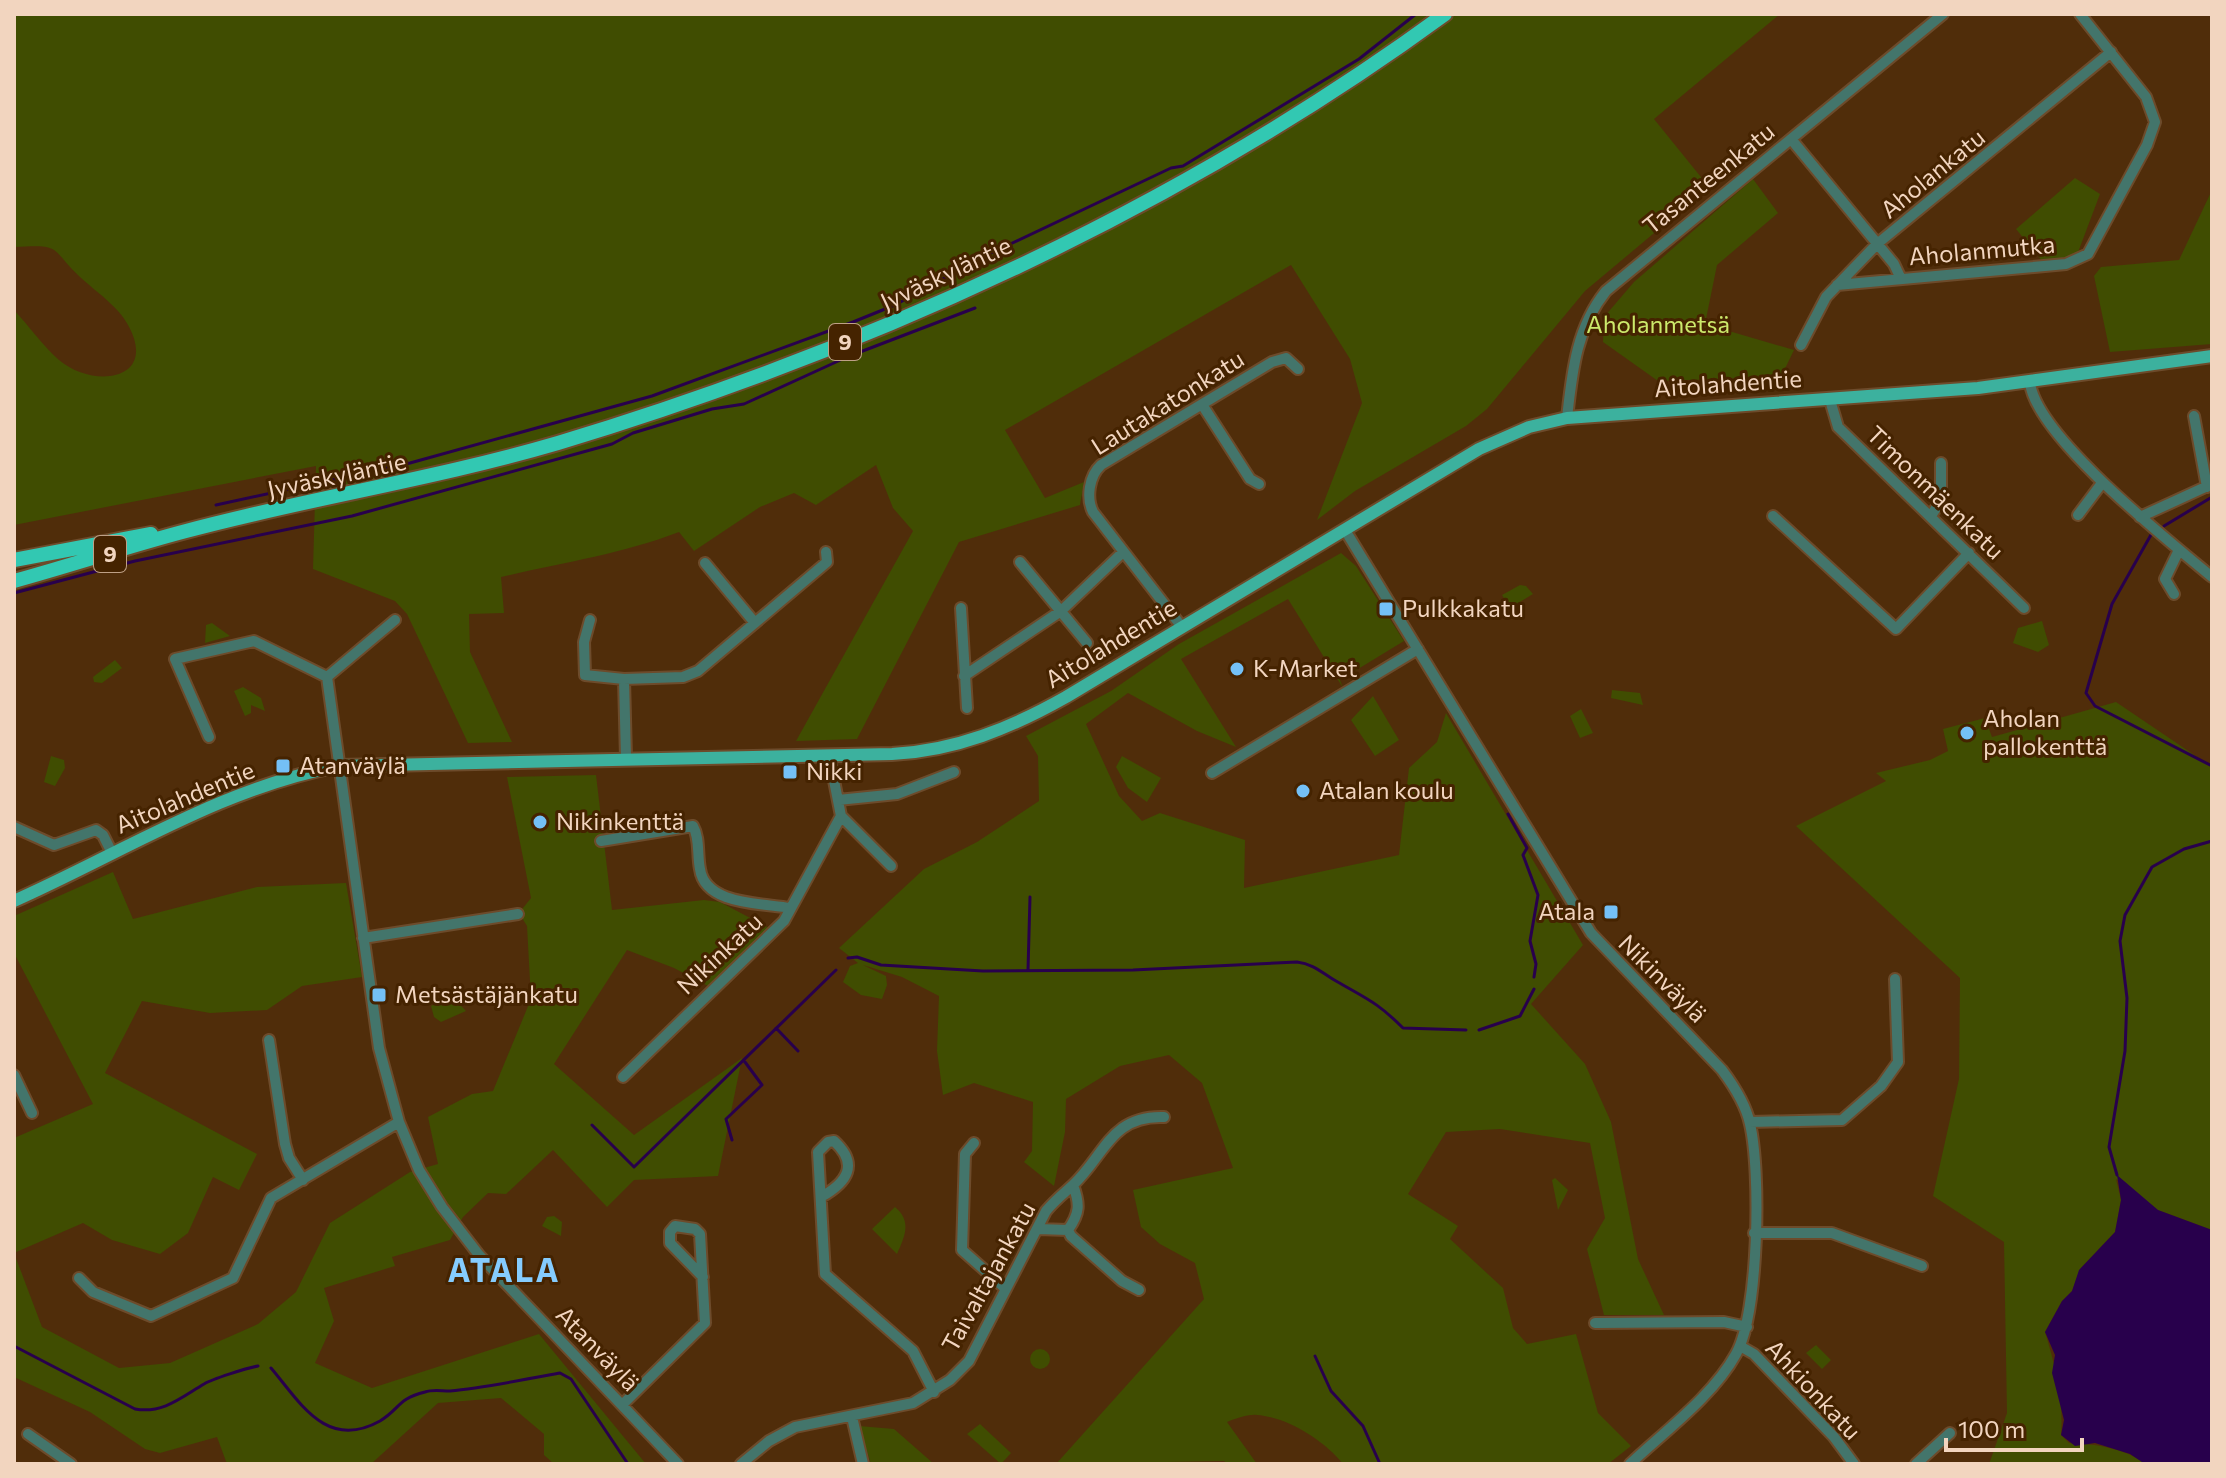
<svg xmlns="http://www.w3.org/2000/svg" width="2226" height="1478" font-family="Commissioner,sans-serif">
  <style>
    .green { fill: #404d01 }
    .water { fill: #28004c }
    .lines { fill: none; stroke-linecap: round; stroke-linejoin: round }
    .stream { stroke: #28004c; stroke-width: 3 }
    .minor-casing { stroke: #6d4b2b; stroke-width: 14 }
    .major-casing { stroke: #6d4b2b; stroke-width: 16 }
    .highway-casing { stroke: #6d4b2b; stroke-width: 18 }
    .minor { stroke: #43756b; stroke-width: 10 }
    .major { stroke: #3cb19e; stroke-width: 12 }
    .highway { stroke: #32c8b2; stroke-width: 14 }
    .poi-dot { fill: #74c0f6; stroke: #452300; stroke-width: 3 }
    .labels { text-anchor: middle; stroke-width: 6; stroke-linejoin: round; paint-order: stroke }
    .shield { fill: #452300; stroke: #bea086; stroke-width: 2 }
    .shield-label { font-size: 22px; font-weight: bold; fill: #f2d5bf }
    .street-label { font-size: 24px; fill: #f2d5bf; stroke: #452300 }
    .park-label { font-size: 24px; fill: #cce96b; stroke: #452300 }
    .poi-label { font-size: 24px; fill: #f2d5bf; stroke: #452300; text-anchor: start }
    .district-label { font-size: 32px; font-weight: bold; letter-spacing: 2px; fill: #85ccfe; stroke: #452300 }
  </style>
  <rect width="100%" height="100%" fill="#502d0a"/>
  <!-- green -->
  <path class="green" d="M 14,14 L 1780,14 L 1654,119 L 1709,187 L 1585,291 L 1487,409 L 1466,426 L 1355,491 L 1317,520 L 1362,403 L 1350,359 L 1291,265 L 1005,430 L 1045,498 L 1084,482 L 1080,505 L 959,542 L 857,739 L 796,741 L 913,531 L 893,508 L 876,465 L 816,505 L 794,493 L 760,507 L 694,551 L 679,532 C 622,554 561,563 501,577 L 504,613 L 469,614 L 470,652 L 512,742 L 468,743 L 407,614 L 395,601 L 313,569 L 316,466 L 14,525 L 14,310 C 29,326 43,346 59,360 C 93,389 159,381 128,325 C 118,306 96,292 80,277 C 49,248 64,244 14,247 Z
    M 2075,178 L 2100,194 L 2077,255 L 2043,262 L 2016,229 Z
    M 1753,179 L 1778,213 L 1717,265 L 1705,324 L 1794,350 L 1781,377 L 1658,381 L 1603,342 L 1604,317 L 1634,282 Z
    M 2212,190 L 2212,344 L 2110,352 L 2094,276 L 2101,267 L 2179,260 Z
    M 1341,553 L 1356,566 L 1404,641 L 1340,680 L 1343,688 L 1288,599 L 1181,659 L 1236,747 L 1197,731 L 1128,693 L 1086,724 L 1119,796 L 1142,821 L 1160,813 L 1245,840 L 1244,888 L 1399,855 L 1409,768 L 1437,742 L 1446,713 L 1583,945 L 1531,1004 L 1585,1064 L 1611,1122 L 1638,1259 L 1664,1315 L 1604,1315 L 1587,1249 L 1605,1218 L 1590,1143 L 1500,1129 L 1446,1132 L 1408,1194 L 1458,1226 L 1450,1239 L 1503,1288 L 1513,1328 L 1527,1344 L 1576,1334 L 1598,1413 L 1631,1446 L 1608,1464 L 1343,1464 C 1325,1441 1287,1417 1257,1415 C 1248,1414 1235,1419 1227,1422 L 1257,1464 L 1228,1464 L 1224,1461 L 1056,1464 L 1204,1299 L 1195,1263 L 1160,1244 L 1141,1227 L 1133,1190 L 1233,1168 L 1202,1083 L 1169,1055 L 1120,1066 L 1066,1099 L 1065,1132 L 1054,1186 L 1024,1162 L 1032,1151 L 1033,1102 L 974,1083 L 943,1095 L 937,1051 L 939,996 L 902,977 L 863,965 L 886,976 L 887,985 L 882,999 L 861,995 L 843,982 L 850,966 L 858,963 L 839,948 L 924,869 L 977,842 L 1039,801 L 1038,756 L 1026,736 L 1111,691 L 1179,644 Z
    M 1520,585 L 1526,586 L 1533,594 L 1510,608 L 1502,595 Z
    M 2042,621 L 2049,645 L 2038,652 L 2013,643 L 2018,628 Z
    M 212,623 L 230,636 L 205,643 L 206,625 Z
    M 115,660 L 122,668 L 102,683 L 94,682 L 93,677 Z
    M 243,687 L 261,698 L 265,711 L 251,705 L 251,713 L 245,716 L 234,691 Z
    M 1612,690 L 1640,693 L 1643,705 L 1611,698 Z
    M 1373,696 L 1399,740 L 1375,756 L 1351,720 Z
    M 2116,702 L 2212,767 L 2212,1230 L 2158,1210 L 2116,1179 L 2121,1200 L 2115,1232 L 2081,1268 L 2072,1291 L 2062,1301 L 2045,1332 C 2055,1364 2064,1401 2061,1435 L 2069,1443 C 2096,1444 2124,1448 2146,1464 L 1989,1464 L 2007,1413 L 2004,1242 L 1933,1196 L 1959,1079 L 1960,978 L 1796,826 L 1886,781 L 1876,773 L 1930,760 L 1948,751 L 1943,729 L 1985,718 L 1992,737 Z
    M 1581,709 L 1593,733 L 1580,738 L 1570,716 Z
    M 51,756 L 64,760 L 65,768 L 55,786 L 44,782 Z
    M 1122,756 L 1161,778 L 1147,802 L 1128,788 L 1116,767 Z
    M 596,775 L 612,910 L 704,900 L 720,902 L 769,928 L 708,986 L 674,968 L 627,950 L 554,1064 L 634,1135 L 742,1058 L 718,1176 L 634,1180 L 607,1207 L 553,1150 L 506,1194 L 488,1193 L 463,1217 L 450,1240 L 392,1257 L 395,1266 L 324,1288 L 334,1321 L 315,1363 L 372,1388 L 539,1334 L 646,1464 L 554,1464 L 544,1455 L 544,1434 L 501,1398 L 438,1403 L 371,1464 L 227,1464 L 217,1437 L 160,1453 L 145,1449 L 90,1412 L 14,1377 L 14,1138 L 93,1104 L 14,953 L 14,916 L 113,872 L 133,919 L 257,887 L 346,883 L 362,977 L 302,986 L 267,1010 L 210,1013 L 142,1001 L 105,1073 L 257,1154 L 239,1190 L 213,1177 L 188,1233 L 160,1254 L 112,1240 L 83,1223 L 14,1253 L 42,1327 L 119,1368 L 170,1363 L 258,1324 L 296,1292 L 330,1223 L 410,1172 L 438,1164 L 428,1117 L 472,1094 L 493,1091 L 531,999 L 527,926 L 519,913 L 531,898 L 507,777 Z
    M 452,996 L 466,1011 L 441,1022 L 434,1017 L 431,1006 Z
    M 1555,1178 L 1568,1190 L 1558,1210 L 1552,1180 Z
    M 895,1207 C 912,1221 905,1236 897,1254 L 872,1229 Z
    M 554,1216 L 562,1222 L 561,1236 L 542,1226 L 547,1217 Z
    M 1816,1345 L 1831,1360 L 1822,1369 L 1806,1353 Z
    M1030 1359a10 10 0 1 1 20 0a10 10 0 1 1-20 0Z
    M 980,1424 L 1011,1453 L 1001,1464 L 967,1434 Z
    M 859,1426 L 894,1429 L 934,1464 L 871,1464 Z"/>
  <!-- water -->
  <path class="water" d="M 2117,1175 L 2158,1210 L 2212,1230 L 2212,1464 L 2145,1464 L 2130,1454 L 2095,1443 L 2075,1446 L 2061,1435 L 2064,1420 L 2052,1373 L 2055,1355 L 2045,1332 L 2062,1301 L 2072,1291 L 2079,1270 L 2115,1232 L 2121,1200 Z"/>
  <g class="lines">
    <!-- stream -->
    <path class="stream" d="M 968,264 L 1171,168 L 1183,166 L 1359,59 L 1416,14
      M 216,505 L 410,463 L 652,396 L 853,322 L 895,305 L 959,270
      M 2164,526 L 2212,497
      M 2152,533 L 2112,604 L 2086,693 L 2095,706 L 2212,766
      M 14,593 L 135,561 L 352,516 L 612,444 L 633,433 L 712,409 L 744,404 L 847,357 L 975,308
      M 1508,814 L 1527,848 L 1523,855 L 1538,895 L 1530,941 L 1536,964 L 1534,977
      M 848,958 L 857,957 L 881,965 L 983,971 L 1133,970 L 1297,962 C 1314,964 1322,973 1336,981 C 1367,999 1377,1002 1403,1028 L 1466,1030
      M 1028,970 L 1030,897
      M 776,1028 L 798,1051
      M 1479,1030 L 1520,1016 L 1534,989
      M 592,1125 L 634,1167 L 836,970
      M 732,1140 L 726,1119 L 762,1085 L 745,1062
      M 2117,1175 L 2109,1147 L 2125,1051 L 2127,998 L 2120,941 L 2125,915 L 2152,867 L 2184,849 L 2212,841
      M 14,1346 L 135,1409 C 163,1414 182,1397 204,1384 C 212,1379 247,1368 258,1366
      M 1315,1356 L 1331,1391 L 1363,1426 L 1380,1464
      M 271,1368 C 300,1402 326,1451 380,1421 C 400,1409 397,1399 425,1392 C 433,1389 441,1391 450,1391 C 482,1388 528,1379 560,1373 L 571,1379 L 628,1464"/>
    <!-- minor casing -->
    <g class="minor-casing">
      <path id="minor" d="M 1791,139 L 1894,264 L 1901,279
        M 1837,285 L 2066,264 L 2088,254 L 2147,145 L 2155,122 L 2146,97 L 2080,14
        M 1801,345 L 1826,297 L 1877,244 L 2111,52
        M 2030,383 C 2037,437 2168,540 2212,577
        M 1830,400 L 1838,427 L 2024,608
        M 1203,406 L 1250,479 L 1259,484
        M 2194,416 L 2207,487
        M 1567,418 C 1572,373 1576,328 1606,291 L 1943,14
        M 2078,515 L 2102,483
        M 1773,516 L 1896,629 L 1969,553
        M 1931,516 L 1941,500 L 1941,463
        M 2140,517 L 2212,484
        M 1345,530 L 1591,933 L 1722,1070 C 1734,1086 1746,1105 1750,1124 C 1761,1171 1759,1313 1736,1354 C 1713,1396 1665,1431 1630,1464
        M 1020,562 L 1087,643
        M 705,563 L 755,623
        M 2174,594 L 2165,579 L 2179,550
        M 961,608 L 967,708
        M 590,620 L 584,642 L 585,675 L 624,679
        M 1182,627 L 1093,512 C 1086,498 1089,476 1101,465 L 1272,362 L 1286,358 L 1298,369
        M 964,676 L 1061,611 L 1122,553
        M 327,677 L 395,620
        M 209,737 L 175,659 L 254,641 L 327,677 L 379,1048 L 399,1122 L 419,1170 L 442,1207 L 479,1255 L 678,1464
        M 626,758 L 624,679 L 683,677 L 698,671 L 827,562 L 826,552
        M 1212,773 L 1418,649
        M 838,800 L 897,794 L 954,772
        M 841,816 L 891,866
        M 14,827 L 54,845 L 96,830 L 103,835 L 112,853
        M 601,841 L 693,826 C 700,838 697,855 700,869 C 705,905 761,903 790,908
        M 363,938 L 518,914
        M 269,1040 L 285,1144 L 289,1158 L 303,1180
        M 14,1075 L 32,1113
        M 623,1077 L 784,921 L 841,816 L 829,755
        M 1750,1122 L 1842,1120 L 1881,1086 L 1898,1062 L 1895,979
        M 974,1143 L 965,1154 L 962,1250 L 1006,1289
        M 1073,1185 C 1080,1204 1080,1213 1068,1230 L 1071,1236 L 1122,1281 L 1139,1290
        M 821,1197 C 848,1182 859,1164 834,1141 L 828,1142 L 818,1152 L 825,1274 L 913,1351 L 934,1392
        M 1038,1229 L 1068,1230
        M 1754,1233 L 1832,1233 L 1922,1266
        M 79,1278 L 93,1292 L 151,1316 L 233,1278 L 271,1198 L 399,1122
        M 1595,1323 L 1724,1322 L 1747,1327
        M 1740,1346 L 1754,1354 L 1834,1437 L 1854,1464
        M 623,1404 L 705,1323 L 700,1234 L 695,1229 L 675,1226 L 670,1232 L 670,1243 L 703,1277
        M 852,1417 L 863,1464
        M 28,1434 L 71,1464
        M 741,1464 L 769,1441 L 795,1427 L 913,1403 L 950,1380 L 969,1361 L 1046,1211 C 1055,1200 1063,1194 1073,1185 C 1105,1155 1111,1115 1164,1117
        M 1916,1464 L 1950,1433"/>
    </g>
    <!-- major casing -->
    <g class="major-casing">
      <path id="major" d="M 14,901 C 120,854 224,787 339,766 L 892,754 C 955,751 1011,728 1066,697 L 1479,449 L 1529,427 L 1567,418 L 1978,388 L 2212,356"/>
    </g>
    <!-- highway casing -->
    <g class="highway-casing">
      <path id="highway" d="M 14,560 L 151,534
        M 14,581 C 72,565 129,546 186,531 C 309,498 435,479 558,443 C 872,348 1180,208 1445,14"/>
    </g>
    <!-- minor -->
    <use href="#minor" class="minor"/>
    <!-- major -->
    <use href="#major" class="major"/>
    <!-- highway -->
    <use href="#highway" class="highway"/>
  </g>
  <!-- markers -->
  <g class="poi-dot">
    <rect x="1378" y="601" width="16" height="16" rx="4"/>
    <circle cx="1237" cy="669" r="8"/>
    <circle cx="1967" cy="733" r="8"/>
    <rect x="275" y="758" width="16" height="16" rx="4"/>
    <rect x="782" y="764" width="16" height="16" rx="4"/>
    <circle cx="1303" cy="791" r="8"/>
    <circle cx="540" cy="822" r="8"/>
    <rect x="1603" y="904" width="16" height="16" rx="4"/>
    <rect x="371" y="987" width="16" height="16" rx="4"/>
  </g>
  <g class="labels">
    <!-- shield labels -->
    <g class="shield">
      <rect x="829" y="324" width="32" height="36" rx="6"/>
      <rect x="94" y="536" width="32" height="36" rx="6"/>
    </g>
    <g class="shield-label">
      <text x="845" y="350">9</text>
      <text x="110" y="562">9</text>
    </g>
    <!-- street labels -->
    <g class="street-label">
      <text transform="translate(1933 174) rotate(-39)" y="8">Aholankatu</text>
      <text transform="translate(1709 179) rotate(-39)" y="8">Tasanteenkatu</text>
      <text transform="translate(1982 251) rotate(-5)" y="8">Aholanmutka</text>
      <text transform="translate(946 274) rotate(-25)" y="8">Jyväskyläntie</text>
      <text transform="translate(1728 384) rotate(-4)" y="8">Aitolahdentie</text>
      <text transform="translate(1168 403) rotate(-32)" y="8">Lautakatonkatu</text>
      <text transform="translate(337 476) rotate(-12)" y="8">Jyväskyläntie</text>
      <text transform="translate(1935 493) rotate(44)" y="8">Timonmäenkatu</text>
      <text transform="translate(1111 644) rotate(-31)" y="8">Aitolahdentie</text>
      <text transform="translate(185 798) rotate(-23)" y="8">Aitolahdentie</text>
      <text transform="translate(720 954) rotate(-43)" y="8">Nikinkatu</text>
      <text transform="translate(1662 979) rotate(45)" y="8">Nikinväylä</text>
      <text transform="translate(989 1277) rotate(-61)" y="8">Taivaltajankatu</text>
      <text transform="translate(597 1349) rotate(46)" y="8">Atanväylä</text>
      <text transform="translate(1813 1390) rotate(47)" y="8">Ahkionkatu</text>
    </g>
    <!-- park labels -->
    <g class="park-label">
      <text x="1658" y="333">Aholanmetsä</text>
    </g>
    <!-- poi labels -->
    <g class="poi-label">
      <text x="1402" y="617">Pulkkakatu</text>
      <text x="1253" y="677">K-Market</text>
      <text x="1983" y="727">Aholan<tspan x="1983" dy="28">pallokenttä</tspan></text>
      <text x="299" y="774">Atanväylä</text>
      <text x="806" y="780">Nikki</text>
      <text x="1319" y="799">Atalan koulu</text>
      <text x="556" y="830">Nikinkenttä</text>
      <text x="1595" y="920" text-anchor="end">Atala</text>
      <text x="395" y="1003">Metsästäjänkatu</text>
    </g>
    <!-- district labels -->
    <g class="district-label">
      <text x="504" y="1282">ATALA</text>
    </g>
  </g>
  <!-- border -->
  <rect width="2226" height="1478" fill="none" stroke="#f2d5bf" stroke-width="32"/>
  <!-- scale -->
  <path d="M1946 1438v12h136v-12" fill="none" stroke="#f2d5bf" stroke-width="4"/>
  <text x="1958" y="1438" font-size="24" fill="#f2d5bf" stroke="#452300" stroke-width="6" paint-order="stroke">100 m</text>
</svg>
